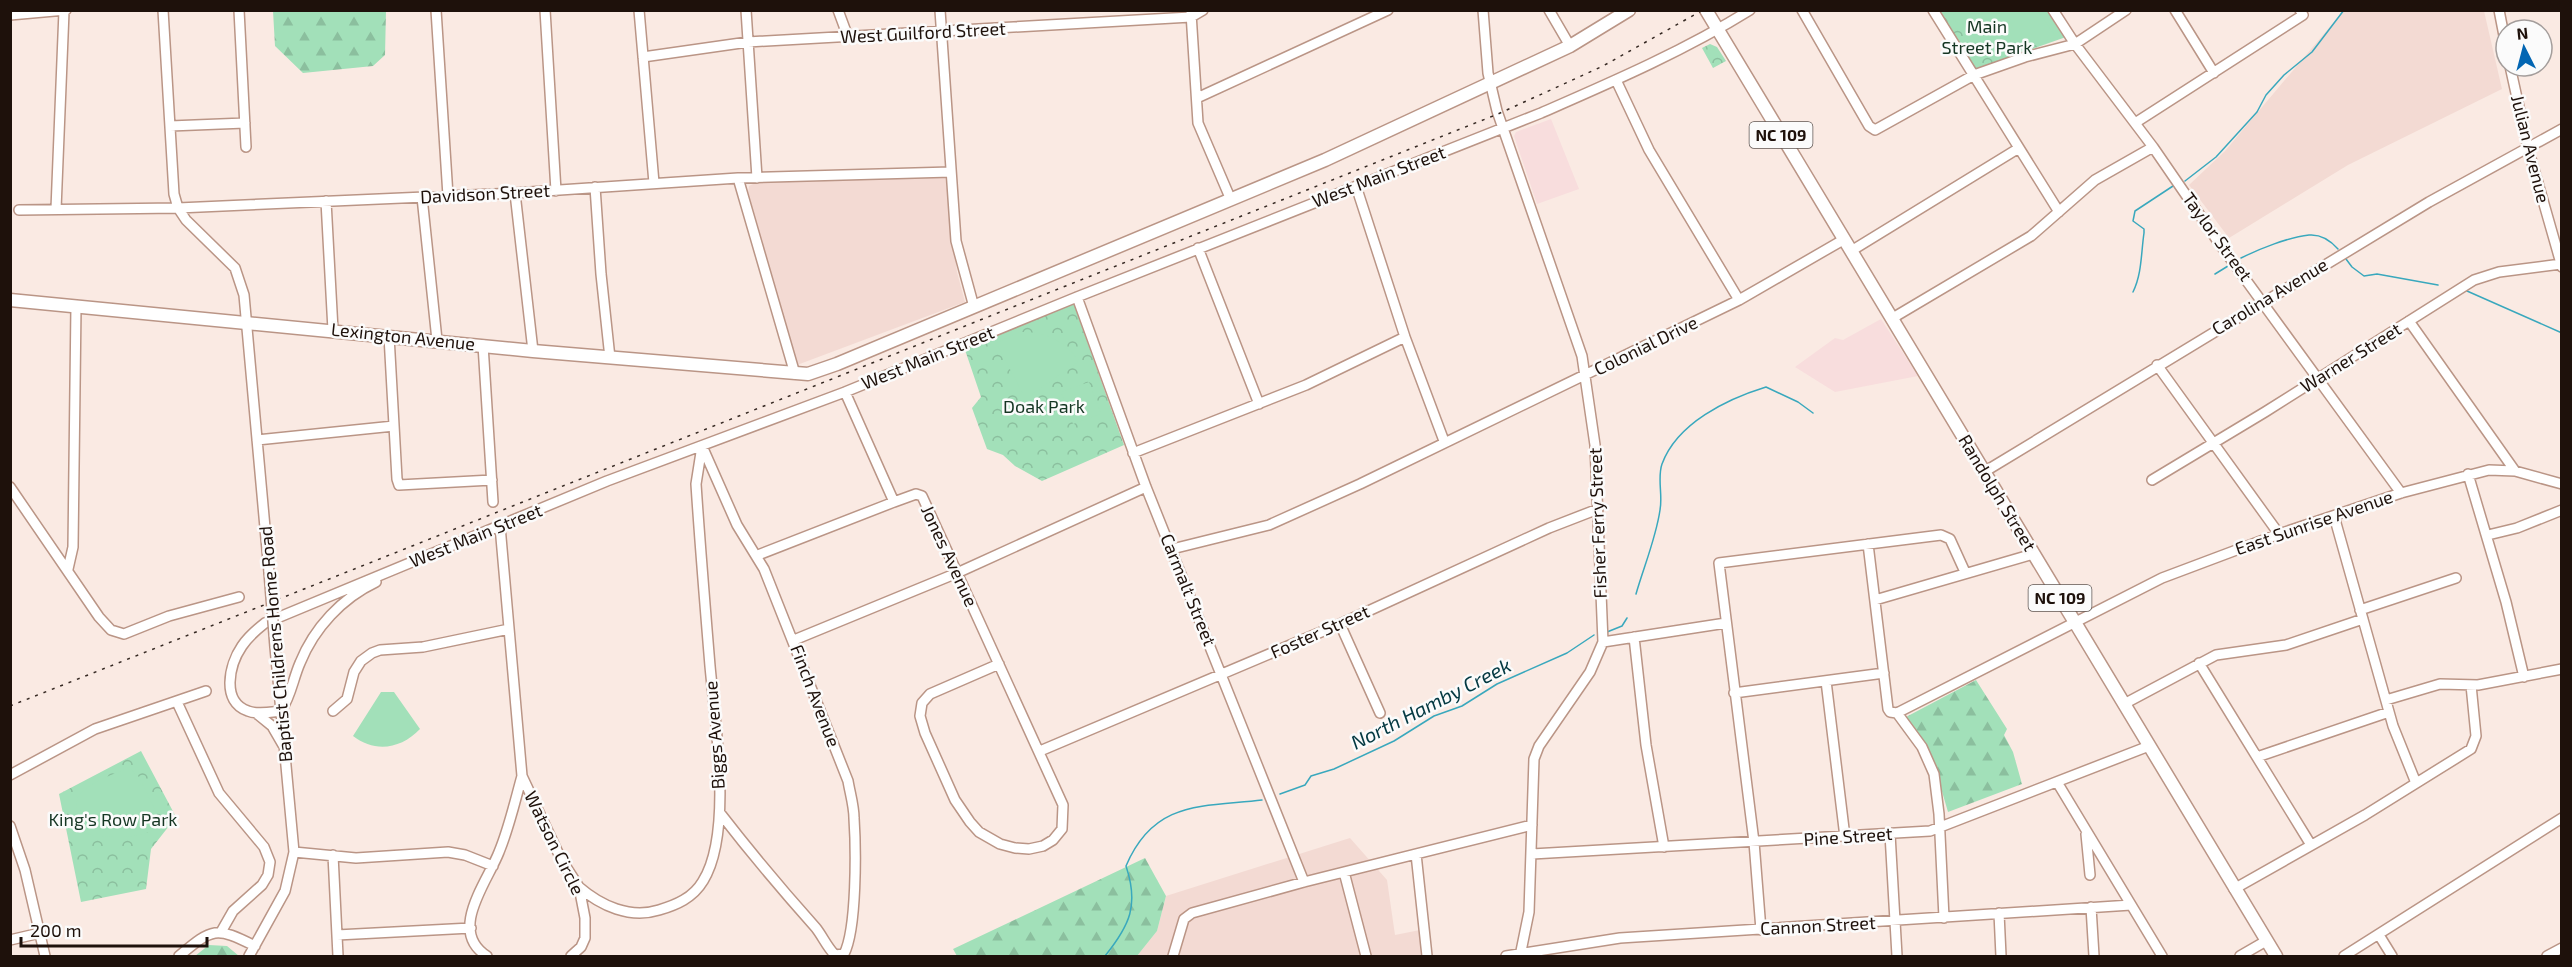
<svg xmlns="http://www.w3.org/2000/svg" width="2572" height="967" font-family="'Exo 2',sans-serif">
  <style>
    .commercial { fill: #f8dddd }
    .industrial { fill: #f3dad3 }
    .forest { fill: url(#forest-firs) }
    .park { fill: url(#park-crowns) }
    .pitch { fill: #a2e0b9 }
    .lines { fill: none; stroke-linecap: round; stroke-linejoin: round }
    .stream { stroke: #39a8bd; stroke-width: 1.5 }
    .minor-casing { stroke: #ba9586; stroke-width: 12 }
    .major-casing { stroke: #ba9586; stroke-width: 15 }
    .minor { stroke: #fff; stroke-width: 9 }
    .major { stroke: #fff; stroke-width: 12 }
    .rail { stroke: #362923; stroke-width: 1.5; stroke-dasharray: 3 6; stroke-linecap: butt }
    .minor-bridge-casing { stroke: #ba9586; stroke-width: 12; stroke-linecap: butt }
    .minor-bridge { stroke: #fff; stroke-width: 9 }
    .labels { text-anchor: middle; stroke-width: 5; stroke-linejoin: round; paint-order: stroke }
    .shield { fill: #fbfbfb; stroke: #605753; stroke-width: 1.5 }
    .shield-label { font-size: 16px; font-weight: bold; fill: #1e110b }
    .park-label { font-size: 18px; fill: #153623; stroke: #fbfbfb }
    .street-label { font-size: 18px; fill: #1e110b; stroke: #fbfbfb }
    .water-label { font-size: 20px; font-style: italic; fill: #033841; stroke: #fbfbfb }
  </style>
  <defs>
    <pattern id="forest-firs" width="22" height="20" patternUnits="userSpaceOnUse" patternTransform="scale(1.5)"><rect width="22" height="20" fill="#a2e0b9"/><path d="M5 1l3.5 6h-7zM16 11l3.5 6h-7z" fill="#8bbf9e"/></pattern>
    <pattern id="park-crowns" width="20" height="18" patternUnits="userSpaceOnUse" patternTransform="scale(1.5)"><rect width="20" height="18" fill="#a2e0b9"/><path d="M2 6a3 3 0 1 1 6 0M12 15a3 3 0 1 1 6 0" fill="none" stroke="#8bbf9e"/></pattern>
  </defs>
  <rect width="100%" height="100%" fill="#faeae3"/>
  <!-- commercial -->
  <path class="commercial" d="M 1551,119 L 1579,189 L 1537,204 L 1514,136 L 1516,132 Z
    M 1881,319 L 1918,376 L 1835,392 L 1795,367 L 1835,338 L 1843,340 Z"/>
  <!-- industrial -->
  <path class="industrial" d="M 2344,10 L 2484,11 L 2502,89 L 2348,165 L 2229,238 L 2189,185 L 2225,151 Z
    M 945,175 L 957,272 L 965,302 L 797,365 L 748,192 L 749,186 L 757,182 Z
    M 1350,838 L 1387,880 L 1395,935 L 1420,930 L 1423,956 L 1137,956 L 1157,931 L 1166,896 Z"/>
  <!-- forest -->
  <path class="forest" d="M 273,11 L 386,11 L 385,55 L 373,66 L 303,73 L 275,46 Z
    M 1976,680 L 2007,729 L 2004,735 L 2013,752 L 2022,784 L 1948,812 L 1932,757 L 1906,717 Z
    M 1145,858 L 1166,896 L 1157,931 L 1137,956 L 957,956 L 953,949 Z
    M 209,945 L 227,946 L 239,956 L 195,956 Z"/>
  <!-- park -->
  <path class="park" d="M 1938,11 L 2048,11 L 2066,37 L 1975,69 Z
    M 1710,44 L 1717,47 L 1726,61 L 1713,68 L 1702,48 Z
    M 1072,299 L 1124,445 L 1042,481 L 1015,466 L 1003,455 L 987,449 L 972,408 L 981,397 L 964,347 Z
    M 141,751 L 176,817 L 151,849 L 146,889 L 81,902 L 59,794 Z"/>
  <!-- pitch -->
  <path class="pitch" d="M 1958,11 L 2038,11 L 2056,37 L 1999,58 L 1951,17 Z
    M 1019,332 C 1046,331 1063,340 1079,361 L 1031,395 L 1022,392 L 996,343 Z
    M 1089,382 L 1101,414 L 1073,424 L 1061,392 Z
    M 1050,402 L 1056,419 L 1045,423 L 1039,405 Z
    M 381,692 L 394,692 L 420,729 C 401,749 375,753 353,736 Z
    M 129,768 L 139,777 L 157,814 L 152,830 C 136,840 112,836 94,836 C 85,834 80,829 79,820 C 78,814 76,806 77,801 C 80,785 116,773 129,768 Z"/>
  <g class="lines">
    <!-- stream -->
    <path class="stream" d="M 2185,181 L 2216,157 L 2257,112 L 2266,95 L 2284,75 L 2312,52 L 2344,10
      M 2241,258 C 2259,249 2289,237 2309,235 C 2321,234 2331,241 2338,249
      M 2346,259 L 2352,267 L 2364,276 L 2377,274 L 2438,285
      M 2215,274 L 2228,266
      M 2467,291 L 2562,333
      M 2133,292 C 2142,274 2141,253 2144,233 L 2144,229 L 2133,221 L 2135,211 L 2173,186
      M 1636,594 C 1644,566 1656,538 1660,510 C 1663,495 1657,478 1662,464 C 1677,423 1727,399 1766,387 L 1798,402 L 1813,413
      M 1607,632 L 1622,626 L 1627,618
      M 1280,794 L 1305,785 L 1311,776 L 1334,769 L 1394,741 L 1434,716 L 1462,706 L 1497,684 L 1567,653 L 1594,635
      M 1105,956 C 1130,925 1139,905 1126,866 C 1154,800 1202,807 1262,800"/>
    <!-- minor casing -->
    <g class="minor-casing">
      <path id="minor" d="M 163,10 L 174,194 L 178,208 L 186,220 L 235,268 L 244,295 L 269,572
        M 239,10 L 246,147
        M 436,10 L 448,196
        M 545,10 L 556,191
        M 639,10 L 654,183
        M 746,10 L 757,178
        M 838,10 L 848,37
        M 940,10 L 956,241 L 974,307
        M 1483,10 L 1488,73 L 1497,111 L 1582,356 L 1595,445 L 1603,642 L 1590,672 L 1539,746 L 1534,759 L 1529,912 L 1520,956
        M 1549,10 L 1570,46
        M 1802,10 L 1869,126 L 1875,130 L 1974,75 L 2025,57 L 2075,44 L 2126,10
        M 1933,10 L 2059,212
        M 2053,10 L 2075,44 L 2153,147 L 2219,243 L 2401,493
        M 2175,10 L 2214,73
        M 2499,10 L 2506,46
        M 1191,13 L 1198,123 L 1231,200
        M 10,15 L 66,10
        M 643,57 L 748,42 L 1191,17 L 1203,10
        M 2510,66 L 2528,148 L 2562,267
        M 1616,80 L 1649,150 L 1739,300
        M 1197,98 L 1388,10
        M 2135,123 L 2303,15 L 2300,10
        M 170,126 L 245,123
        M 738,178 L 795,374
        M 1356,186 L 1405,337 L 1444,441
        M 595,187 L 601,274 L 610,358
        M 515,193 L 533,351
        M 422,197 L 437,340
        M 326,201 L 333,330
        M 56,209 L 64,11
        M 19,210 L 178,208 L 515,193 L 738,178 L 951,172
        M 1198,248 L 1259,404
        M 1851,251 L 2019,148
        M 1077,297 L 1146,487 L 1304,882
        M 1891,319 L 2031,236 L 2095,180 L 2153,147
        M 2409,321 L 2515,471
        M 389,336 L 397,479 L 399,485 L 492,480
        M 483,345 L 493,502
        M 2157,365 L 2279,534
        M 845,392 L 894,502
        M 257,440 L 394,426
        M 702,446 L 737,525 L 764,569 L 848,781 C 850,793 854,806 854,818 C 856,848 857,929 844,954 L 835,955 C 827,947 823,937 816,928 C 783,891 751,853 720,813
        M 1133,453 L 1306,385 L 1405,337
        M 1984,472 L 2429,202 L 2562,129
        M 2468,474 L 2506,602 L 2524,677
        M 2152,480 L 2265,412 L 2474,280 L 2499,272 L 2561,264
        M 10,487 L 99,617 L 111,630 L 124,634 L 169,616 L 239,597
        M 2334,516 L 2393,726 L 2416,783
        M 500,526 L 522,776 L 561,859 L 579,887 L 585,918 L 585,938 L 581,947 L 571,956
        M 2488,535 L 2517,528 L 2562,510
        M 1868,544 L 1888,709 L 1890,712 L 1897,713 L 1922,747 L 1934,774 L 1939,814 L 1944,918
        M 1172,549 L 1269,525 L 1360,484 L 1739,300 L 1843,240
        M 758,555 L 894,502 L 916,494 L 922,496 L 1063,805 L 1062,829 L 1053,840 L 1043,846 L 1029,849 L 1015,848 L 1000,844 L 979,832 L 970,822 L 955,800 L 925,733 L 920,716 L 922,703 L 930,694 L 999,664
        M 68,569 L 73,547 L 76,306
        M 1875,600 L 2033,554
        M 2360,610 L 2456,578
        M 1340,624 L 1380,713
        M 1634,637 L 1646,745 L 1664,847
        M 794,640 L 957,573 L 1146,487
        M 1603,642 L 1726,623
        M 2199,663 L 2311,845
        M 1826,681 L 1845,837
        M 1734,693 L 1884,673
        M 2386,700 L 2440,684 L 2478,685 L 2562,669
        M 177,702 L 219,793 L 264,847 L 270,862 L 268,875 L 262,885 L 233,911 L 221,932
        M 2124,704 L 2216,655 L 2286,645 L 2363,619
        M 281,711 C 271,712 258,715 248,711 C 221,702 229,665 242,646 C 248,637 256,630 265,623 L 607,481 L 845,392 L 1077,297 L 1541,113 C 1612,82 1684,51 1750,10
        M 281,711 C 291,696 293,679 300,663 C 314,628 342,598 376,582
        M 333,711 L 347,699 L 354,672 L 361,661 L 372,653 L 380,650 L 423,647 L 509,629
        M 256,713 L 272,726 L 283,745
        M 1897,713 L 2162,578 L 2279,534 L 2401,493 L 2489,470 L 2515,471 L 2562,484
        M 1040,751 L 1340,624 L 1549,528 L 1598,509
        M 2257,757 L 2389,712
        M 10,775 L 95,729 L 206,691
        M 2057,782 L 2162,956
        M 10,826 L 25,870 L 45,956
        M 1890,834 L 1897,956
        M 2086,834 L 2090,875
        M 294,852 L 356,858 L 448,852 L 465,855 L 493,866
        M 1416,854 L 1427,956
        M 1532,854 L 1930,831 L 2149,746
        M 333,855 L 338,956
        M 1344,872 L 1366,956
        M 579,887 C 601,906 630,919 659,910 C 676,905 693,898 703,881 C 733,833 715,722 710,666 C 705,605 700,545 696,484 L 702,446
        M 2234,889 L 2365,815 L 2471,749 L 2476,736 L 2471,685
        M 2091,907 L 2094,956
        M 1999,913 L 2001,956
        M 1761,930 L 1754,842 L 1719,563 L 1941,535 L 1950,539 L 1965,572
        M 337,935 L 471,928
        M 2379,935 L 2392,956
        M 10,940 L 40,933
        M 179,956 C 213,928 215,926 255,946
        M 249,956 L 285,891 L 294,852 L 275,647
        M 487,956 C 447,931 488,881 499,852 C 509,828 515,801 522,776
        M 1173,956 L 1184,919 L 1192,913 L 1304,882 L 1532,825
        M 1506,956 L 1620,938 L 2131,905
        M 2240,956 L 2266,941
        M 2344,956 L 2562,818
        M 2547,956 L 2562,948"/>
    </g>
    <!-- major casing -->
    <g class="major-casing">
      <path id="major" d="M 1706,10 L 2276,956
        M 10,300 L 533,351 L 808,374 L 837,364 L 1325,160 L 1570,46 L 1629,10"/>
    </g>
    <!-- minor -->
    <use href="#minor" class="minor"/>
    <!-- major -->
    <use href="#major" class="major"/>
    <!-- rail -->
    <path class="rail" d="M 10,706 L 1498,114 L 1603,66 L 1703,10"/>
    <!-- minor-bridge casing -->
    <g class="minor-bridge-casing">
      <path id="minor-bridge" d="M 269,572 L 275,647"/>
    </g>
    <!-- minor-bridge -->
    <use href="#minor-bridge" class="minor-bridge"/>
  </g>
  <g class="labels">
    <!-- shield labels -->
    <g class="shield">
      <rect x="1749.5" y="122" width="63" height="26" rx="4.5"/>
      <rect x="2028.5" y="585" width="63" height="26" rx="4.5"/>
    </g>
    <g class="shield-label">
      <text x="1781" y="141">NC 109</text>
      <text x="2060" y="604">NC 109</text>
    </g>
    <!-- park labels -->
    <g class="park-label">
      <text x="1987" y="33">Main<tspan x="1987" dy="21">Street Park</tspan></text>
      <text x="1044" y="413">Doak Park</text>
      <text x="113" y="826">King's Row Park</text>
    </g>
    <!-- street labels -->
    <g class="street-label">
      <text transform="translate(923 33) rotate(-3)" y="6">West Guilford Street</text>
      <text transform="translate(2530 149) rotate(76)" y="6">Julian Avenue</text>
      <text transform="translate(1379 177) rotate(-21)" y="6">West Main Street</text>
      <text transform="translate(485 194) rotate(-3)" y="6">Davidson Street</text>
      <text transform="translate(2217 237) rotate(54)" y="6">Taylor Street</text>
      <text transform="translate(2270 297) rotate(-31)" y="6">Carolina Avenue</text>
      <text transform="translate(403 337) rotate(6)" y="6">Lexington Avenue</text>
      <text transform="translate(1646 346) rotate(-26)" y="6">Colonial Drive</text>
      <text transform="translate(928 358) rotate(-22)" y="6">West Main Street</text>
      <text transform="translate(2351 358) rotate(-32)" y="6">Warner Street</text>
      <text transform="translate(1997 493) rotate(59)" y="6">Randolph Street</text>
      <text transform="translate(1598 523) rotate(-92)" y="6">Fisher Ferry Street</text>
      <text transform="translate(2314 523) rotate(-19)" y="6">East Sunrise Avenue</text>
      <text transform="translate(476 536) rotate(-22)" y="6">West Main Street</text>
      <text transform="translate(949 556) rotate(65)" y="6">Jones Avenue</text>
      <text transform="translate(1188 590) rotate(68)" y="6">Carmalt Street</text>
      <text transform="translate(1320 632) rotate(-24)" y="6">Foster Street</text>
      <text transform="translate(276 644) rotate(-95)" y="6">Baptist Childrens Home Road</text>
      <text transform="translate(815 696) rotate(69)" y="6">Finch Avenue</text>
      <text transform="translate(715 735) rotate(-94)" y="6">Biggs Avenue</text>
      <text transform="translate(1848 837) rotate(-4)" y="6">Pine Street</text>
      <text transform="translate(554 843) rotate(64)" y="6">Watson Circle</text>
      <text transform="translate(1818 926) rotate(-3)" y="6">Cannon Street</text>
    </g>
    <!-- water labels -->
    <g class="water-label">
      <text transform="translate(1431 704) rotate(-27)" y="7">North Hamby Creek</text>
    </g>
  </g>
  <!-- border -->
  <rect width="2572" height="967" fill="none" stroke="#1e110b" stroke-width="24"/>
  <!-- north arrow -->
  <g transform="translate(2524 48) rotate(354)"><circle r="28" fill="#fbfbfb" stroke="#a39d9b" stroke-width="1.5"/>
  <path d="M0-4.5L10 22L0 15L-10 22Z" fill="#0366b3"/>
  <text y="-9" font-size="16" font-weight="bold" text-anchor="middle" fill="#1e110b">N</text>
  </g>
  <!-- scale -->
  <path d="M21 937v9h186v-9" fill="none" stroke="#1e110b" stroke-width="3"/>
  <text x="30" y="937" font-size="18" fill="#1e110b" stroke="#fbfbfb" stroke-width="4.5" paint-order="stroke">200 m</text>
</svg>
